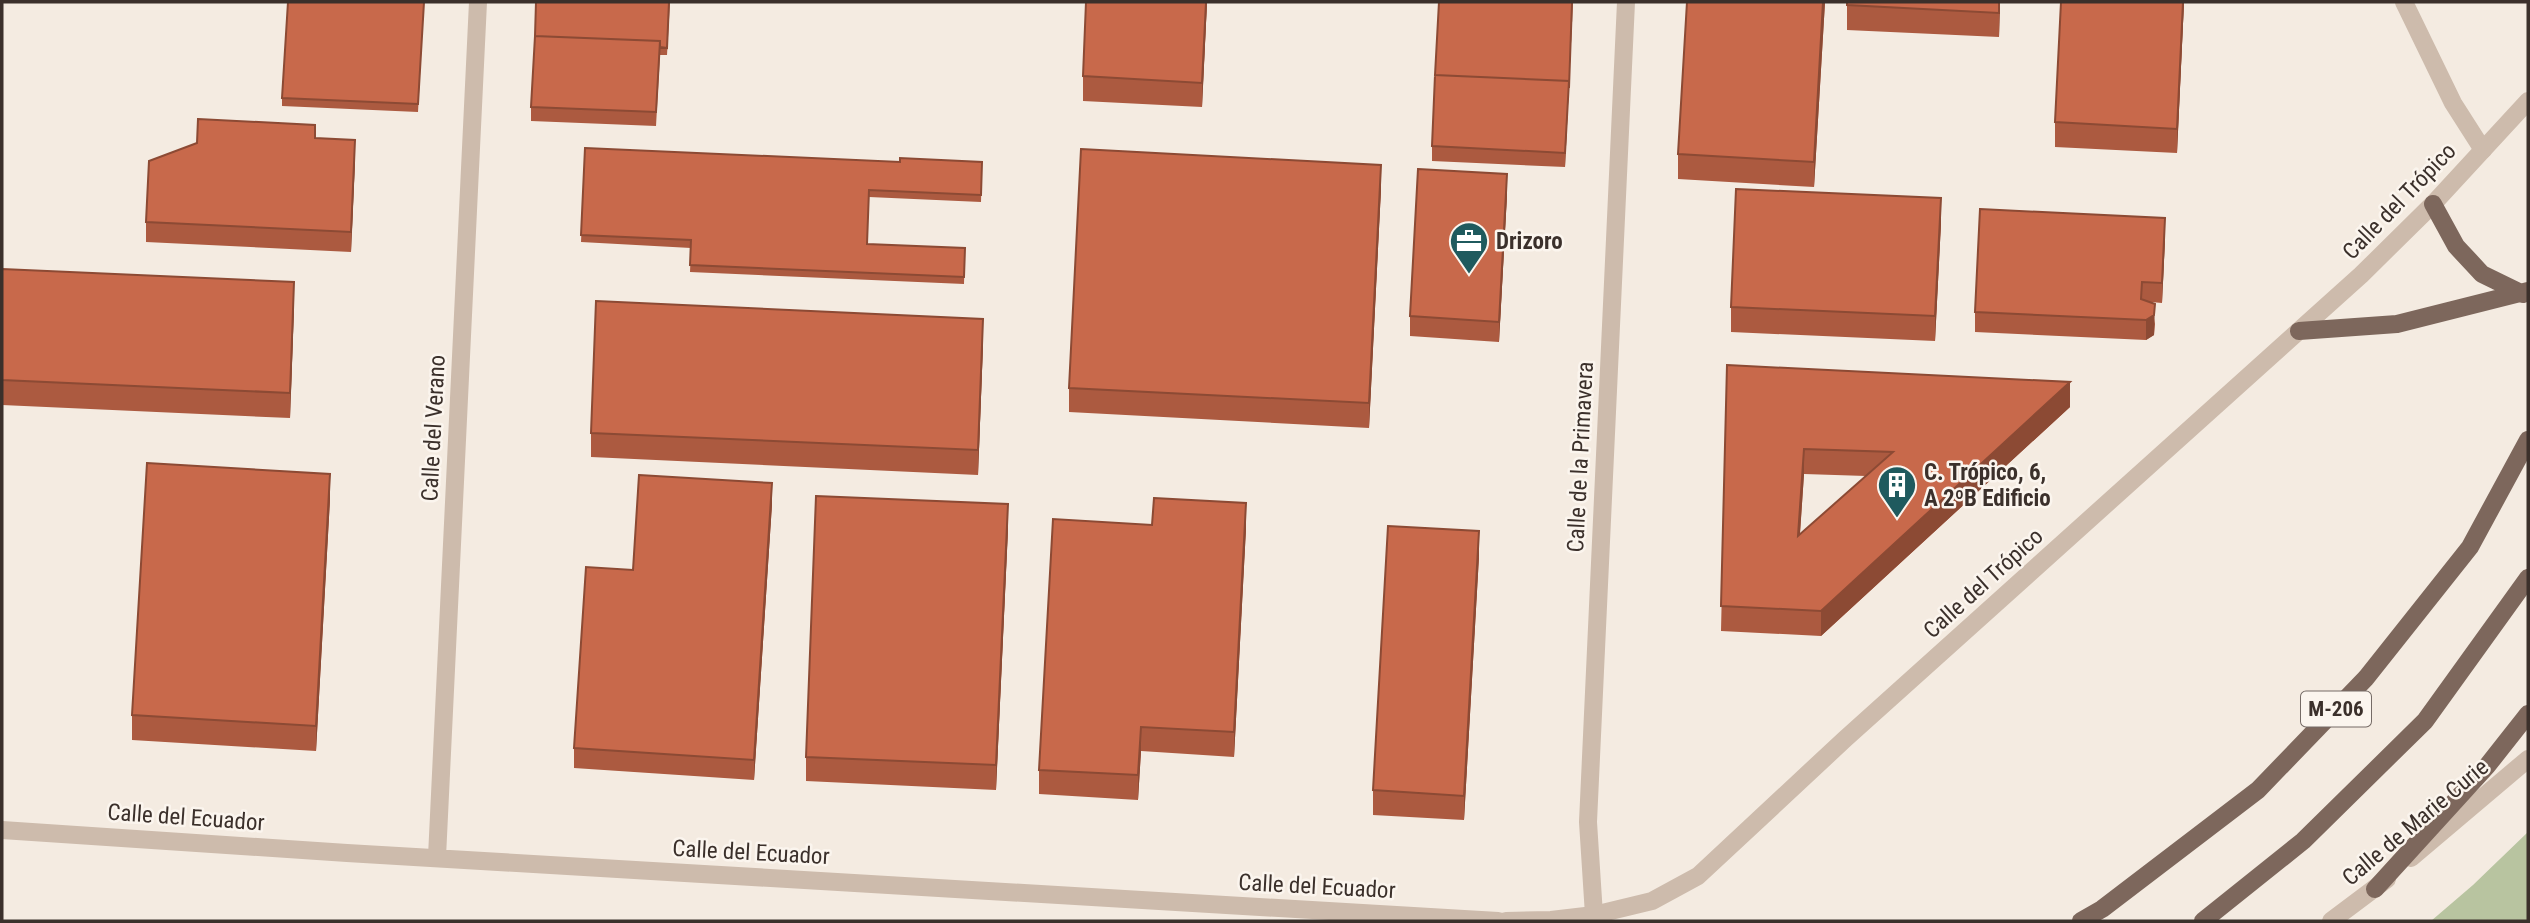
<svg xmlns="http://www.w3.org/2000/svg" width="2530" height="923" font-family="'Roboto Condensed',sans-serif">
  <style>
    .green { fill: #b8c4a0 }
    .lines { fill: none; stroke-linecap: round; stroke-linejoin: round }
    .service { stroke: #cdbbac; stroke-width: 18 }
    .minor { stroke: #cdbbac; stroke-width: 18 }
    .primary { stroke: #7d675c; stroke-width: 18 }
    .wall { fill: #ac5a40; fill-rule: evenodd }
    .shaded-wall { fill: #8c4a34 }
    .building { fill: #c8694b; stroke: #8c4a34; stroke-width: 2; fill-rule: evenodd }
    .labels { text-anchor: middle; stroke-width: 5; stroke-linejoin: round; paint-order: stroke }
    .shield { fill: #fbf5ee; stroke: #756b66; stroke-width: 2 }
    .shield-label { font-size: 21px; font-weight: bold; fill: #3b302b }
    .street-label { font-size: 23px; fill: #3b302b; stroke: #fbf5ee }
    .poi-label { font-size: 23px; font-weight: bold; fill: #3b302b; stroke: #fbf5ee; text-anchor: start }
  </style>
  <rect width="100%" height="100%" fill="#f4ebe1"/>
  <!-- green -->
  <path class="green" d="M 2528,832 L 2528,921 L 2431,921 L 2473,885 Z"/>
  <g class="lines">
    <!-- service -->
    <path class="service" d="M 2404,2 L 2453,103 L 2483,150"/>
    <!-- minor -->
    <path class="minor" d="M 2,830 L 347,853 L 1498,921
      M 437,857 L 478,2
      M 2411,858 L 2528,759
      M 1594,915 L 1588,822 L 1626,2
      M 1506,921 L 1551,920 L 1594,915 L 1652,901 L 1698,876 L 1845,739 L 2361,275 L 2433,204 L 2528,101
      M 2331,921 L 2387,879"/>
    <!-- primary -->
    <path class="primary" d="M 2433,204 L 2456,246 L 2482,274 L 2523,294
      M 2299,331 L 2397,324 L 2528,291
      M 2375,889 L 2487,766 L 2528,714
      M 2081,921 L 2102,909 L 2258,790 L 2366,678 L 2470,547 L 2528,440
      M 2203,921 L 2303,841 L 2425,721 L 2528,578"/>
  </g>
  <!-- wall -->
  <path class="wall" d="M 424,2 L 418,112 L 282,106 L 282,98 Z
    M 670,2 L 667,55 L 660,55 L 656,126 L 531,121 L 531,107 Z
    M 1207,2 L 1202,107 L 1083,101 L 1083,76 Z
    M 1573,2 L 1565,167 L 1432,161 L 1432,146 Z
    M 1825,2 L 1814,187 L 1678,179 L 1678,154 Z
    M 1847,2 L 2000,2 L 1999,37 L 1847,30 Z
    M 2061,2 L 2184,2 L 2177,153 L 2055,147 L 2055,122 Z
    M 315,138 L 355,160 L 351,252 L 146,242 L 146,222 Z
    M 585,148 L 900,162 L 982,162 L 981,202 L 869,197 L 867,244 L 965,248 L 964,284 L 690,272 L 691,248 L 581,242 Z
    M 1381,189 L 1369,428 L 1069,412 L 1069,388 Z
    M 1507,195 L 1499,342 L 1410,336 L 1410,316 Z
    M 1941,223 L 1935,341 L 1731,332 L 1731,307 Z
    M 2165,238 L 2162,303 L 2151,302 L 2155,324 L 2154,335 L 2146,340 L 1975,332 L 1975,312 Z
    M 2,269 L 294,307 L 290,418 L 2,405 Z
    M 983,344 L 978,475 L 591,457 L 591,433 Z
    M 1727,365 L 2070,407 L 1821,636 L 1721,631 ZM 1804,474 L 1866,476 L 1800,534 Z
    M 330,499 L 316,751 L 132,740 L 132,715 Z
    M 772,504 L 754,780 L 574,768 L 574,748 L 633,570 Z
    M 1152,525 L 1246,528 L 1234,757 L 1141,751 L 1138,800 L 1039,794 L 1039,770 Z
    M 1008,529 L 996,790 L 806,781 L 806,757 Z
    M 1479,556 L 1464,820 L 1373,815 L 1373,790 Z"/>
  <!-- shaded-wall -->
  <path class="shaded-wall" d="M 1206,2 L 1207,2 L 1202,107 L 1202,83 Z
    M 1573,2 L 1565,167 L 1565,153 Z
    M 1823,2 L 1825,2 L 1814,187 L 1814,162 Z
    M 1999,2 L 2000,2 L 1999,37 Z
    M 2183,2 L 2184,2 L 2177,153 L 2177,129 Z
    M 355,140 L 355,160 L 351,252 L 351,232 Z
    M 1381,165 L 1381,189 L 1369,428 L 1369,403 Z
    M 1507,174 L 1507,195 L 1499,342 L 1499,322 Z
    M 1941,198 L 1941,223 L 1935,341 L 1935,316 Z
    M 2165,218 L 2165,238 L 2162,303 L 2162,283 Z
    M 294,282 L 294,307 L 290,418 L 290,393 Z
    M 2155,304 L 2154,335 L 2146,340 L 2146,320 Z
    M 983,319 L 983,344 L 978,475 L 978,450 Z
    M 2070,382 L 2070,407 L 1821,636 L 1821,611 Z
    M 1804,449 L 1804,474 L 1798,561 L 1798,536 Z
    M 330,474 L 330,499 L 316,751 L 316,726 Z
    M 772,483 L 772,504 L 754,780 L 754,760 Z
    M 1246,503 L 1246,528 L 1234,757 L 1234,732 Z
    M 1008,504 L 1008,529 L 996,790 L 996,765 Z
    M 1479,531 L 1479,556 L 1464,820 L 1464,796 Z
    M 1141,727 L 1141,751 L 1138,800 L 1138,775 Z"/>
  <!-- building -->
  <path class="building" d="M 288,2 L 424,2 L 418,104 L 282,98 Z
    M 536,2 L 669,2 L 667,48 L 660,47 L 660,41 L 535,36 Z
    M 1086,2 L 1206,2 L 1202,83 L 1083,76 Z
    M 1439,2 L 1572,2 L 1569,88 L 1569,81 L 1435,75 Z
    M 1687,2 L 1823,2 L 1814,162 L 1678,154 Z
    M 1847,2 L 1999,2 L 1999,13 L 1847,5 Z
    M 2061,2 L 2183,2 L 2177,129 L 2055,122 Z
    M 535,36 L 660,41 L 656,112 L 531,107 Z
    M 1435,75 L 1569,81 L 1565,153 L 1432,146 Z
    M 198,119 L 315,125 L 315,138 L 355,140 L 351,232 L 146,222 L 149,161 L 197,143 Z
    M 585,148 L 900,162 L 900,158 L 982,162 L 981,195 L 869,190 L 867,244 L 965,248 L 964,277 L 690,265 L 691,240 L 581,235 Z
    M 1081,149 L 1381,165 L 1369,403 L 1069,388 Z
    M 1418,169 L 1507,174 L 1499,322 L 1410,316 Z
    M 1736,189 L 1941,198 L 1935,316 L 1731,307 Z
    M 1980,209 L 2165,218 L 2162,283 L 2142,282 L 2141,299 L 2155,304 L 2154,315 L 2146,320 L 1975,312 Z
    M 2,269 L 294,282 L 290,393 L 2,380 Z
    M 596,301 L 983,319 L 978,450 L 591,433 Z
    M 1727,365 L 2070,382 L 1821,611 L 1721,606 ZM 1804,449 L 1893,452 L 1798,536 Z
    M 147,463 L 330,474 L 316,726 L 132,715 Z
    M 639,475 L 772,483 L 754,760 L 574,748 L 586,567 L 633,570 Z
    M 816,496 L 1008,504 L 996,765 L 806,757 Z
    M 1154,498 L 1246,503 L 1234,732 L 1141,727 L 1138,775 L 1039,770 L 1053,519 L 1152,525 Z
    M 1388,526 L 1479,531 L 1464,796 L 1373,790 Z"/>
  <!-- icons -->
  <defs>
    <g id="office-pin" transform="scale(2.0125)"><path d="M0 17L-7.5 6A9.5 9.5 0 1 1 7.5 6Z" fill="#1f5a5e" stroke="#fbf5ee"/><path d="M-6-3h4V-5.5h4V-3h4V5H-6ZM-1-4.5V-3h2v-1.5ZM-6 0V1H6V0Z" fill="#fff"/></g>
    <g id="building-pin" transform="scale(2.0125)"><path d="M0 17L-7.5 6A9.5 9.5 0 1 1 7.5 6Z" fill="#1f5a5e" stroke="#fbf5ee"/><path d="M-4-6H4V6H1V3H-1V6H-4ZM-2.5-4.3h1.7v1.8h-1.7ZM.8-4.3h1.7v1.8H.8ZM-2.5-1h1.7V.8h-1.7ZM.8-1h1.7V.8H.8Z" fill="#fff"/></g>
  </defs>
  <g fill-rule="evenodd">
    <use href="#office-pin" x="1469" y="241"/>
    <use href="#building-pin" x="1897" y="485"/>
  </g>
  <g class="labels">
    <!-- shield labels -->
    <rect class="shield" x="2301" y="691.5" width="70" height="35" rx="5"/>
    <g class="shield-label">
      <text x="2336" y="716">M-206</text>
    </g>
    <!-- street labels -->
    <g class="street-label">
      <text transform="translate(2399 201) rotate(-46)" y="8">Calle del Trópico</text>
      <text transform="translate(433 428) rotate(-87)" y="8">Calle del Verano</text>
      <text transform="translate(1580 457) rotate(-87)" y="8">Calle de la Primavera</text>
      <text transform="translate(1983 583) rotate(-42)" y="8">Calle del Trópico</text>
      <text transform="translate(186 817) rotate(4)" y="8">Calle del Ecuador</text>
      <text transform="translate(2415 822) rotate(-40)" y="8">Calle de Marie Curie</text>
      <text transform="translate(751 852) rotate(3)" y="8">Calle del Ecuador</text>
      <text transform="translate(1317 886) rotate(3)" y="8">Calle del Ecuador</text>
    </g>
    <!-- poi labels -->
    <g class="poi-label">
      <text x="1496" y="249">Drizoro</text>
      <text x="1924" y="480">C. Trópico, 6,<tspan x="1924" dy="26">A 2ºB Edificio</tspan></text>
    </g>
  </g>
  <!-- border -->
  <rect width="2530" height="923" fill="none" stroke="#3b302b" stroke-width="7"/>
</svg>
